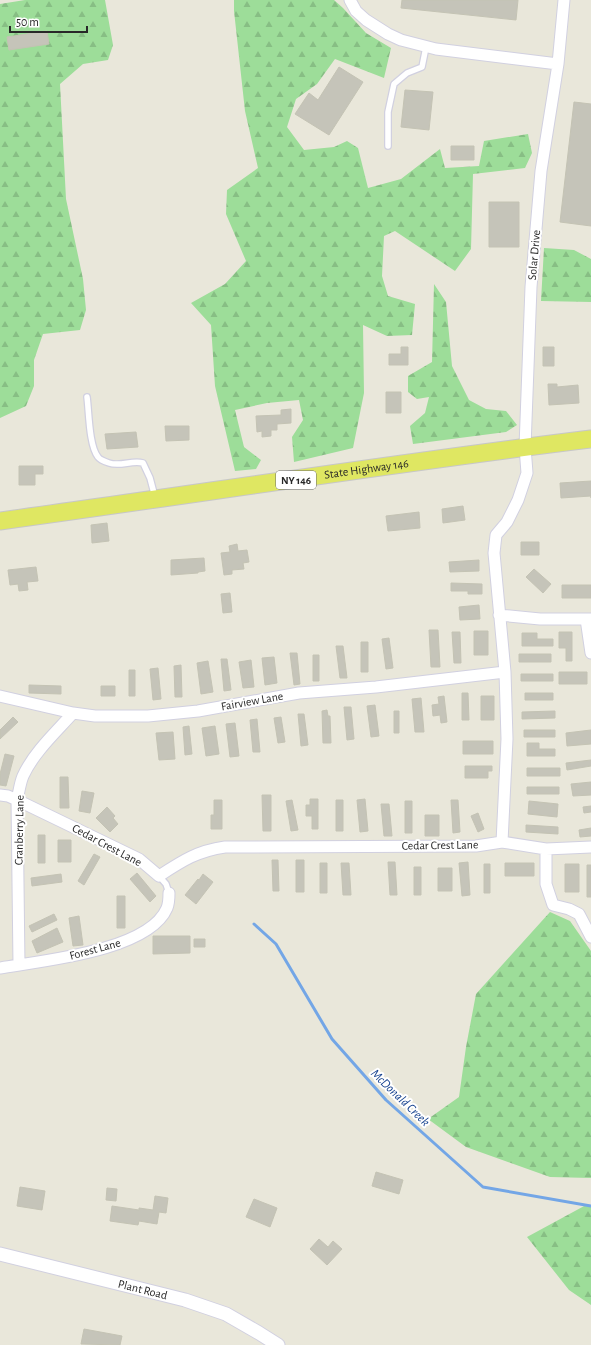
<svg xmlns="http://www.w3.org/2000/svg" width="591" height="1345" font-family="'Alegreya Sans',sans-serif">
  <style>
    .forest { fill: url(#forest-firs) }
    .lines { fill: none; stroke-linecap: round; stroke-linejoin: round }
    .stream { stroke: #73a6e6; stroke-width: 3 }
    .building { fill: #c5c4b9; stroke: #c4c3b4 }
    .service-casing { stroke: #d1d0e0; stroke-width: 8 }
    .minor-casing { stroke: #d1d0e0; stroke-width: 13 }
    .tertiary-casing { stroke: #d1d0e0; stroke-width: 15 }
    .primary-casing { stroke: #c7c7c7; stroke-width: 19 }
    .service { stroke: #fff; stroke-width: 5.5 }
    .minor { stroke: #fff; stroke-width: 11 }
    .tertiary { stroke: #fff; stroke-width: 13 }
    .primary { stroke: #dfe762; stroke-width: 17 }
    .labels { text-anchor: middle; stroke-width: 4; stroke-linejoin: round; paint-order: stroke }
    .shield { fill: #fff; stroke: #686868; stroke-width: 1 }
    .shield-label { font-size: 11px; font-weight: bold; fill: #282828 }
    .street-label { font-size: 12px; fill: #282828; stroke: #fff }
    .water-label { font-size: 13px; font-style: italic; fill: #15418e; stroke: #fff }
  </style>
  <defs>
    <pattern id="forest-firs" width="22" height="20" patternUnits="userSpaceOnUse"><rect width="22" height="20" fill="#9ddd99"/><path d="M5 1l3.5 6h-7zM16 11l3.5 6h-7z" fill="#87be84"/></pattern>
  </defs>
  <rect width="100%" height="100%" fill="#e9e7da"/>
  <!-- forest -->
  <path class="forest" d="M 25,0 L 105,0 L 113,45 L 108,60 L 83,64 L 60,84 L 66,199 L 83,279 L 86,310 L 80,330 L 43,334 L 34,360 L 34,386 L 26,406 L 0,418 L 0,4 Z
    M 234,0 L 334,0 L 343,8 L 366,33 L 391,48 L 384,78 L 335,59 L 317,84 L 296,99 L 287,127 L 304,150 L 334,147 L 347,141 L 358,148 L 368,188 L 401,179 L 440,149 L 445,168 L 479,166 L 484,141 L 528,134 L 532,153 L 525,168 L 473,174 L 471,249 L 455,271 L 395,231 L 384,236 L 382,276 L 388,296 L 415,304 L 412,335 L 387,336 L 363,325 L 364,393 L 353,448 L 294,462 L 292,437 L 303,420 L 299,400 L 267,403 L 235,410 L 244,447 L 261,460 L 256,469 L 235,471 L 215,386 L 211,325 L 191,303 L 225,284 L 246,261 L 226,214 L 227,190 L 258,168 L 245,111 L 234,11 Z
    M 544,248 L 574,250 L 591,259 L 591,302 L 541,301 Z
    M 434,284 L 446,302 L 452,366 L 469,400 L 486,409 L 506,411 L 517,425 L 506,432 L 413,444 L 410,426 L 425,413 L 429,397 L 417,399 L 408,392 L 408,376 L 432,362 Z
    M 550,912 L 570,921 L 591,951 L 591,1178 L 550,1177 L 466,1147 L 428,1119 L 459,1097 L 466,1047 L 476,994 Z
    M 586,1205 L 591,1206 L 591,1305 L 569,1290 L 527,1237 Z"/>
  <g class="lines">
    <!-- stream -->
    <path class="stream" d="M 254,924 L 276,944 L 332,1039 L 386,1100 L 483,1187 L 591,1206"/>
  </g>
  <!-- building -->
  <path class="building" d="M 402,0 L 518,0 L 516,20 L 401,8 Z
    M 47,31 L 49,44 L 9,50 L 7,37 Z
    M 339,67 L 363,82 L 329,135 L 295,114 L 309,93 L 318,100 Z
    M 405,90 L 433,92 L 429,130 L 401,127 Z
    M 574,102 L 591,104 L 591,226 L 560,222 Z
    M 451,146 L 474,146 L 474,160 L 451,160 Z
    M 489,202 L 519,202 L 519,247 L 489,247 Z
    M 401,347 L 408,347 L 408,365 L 389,365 L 389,354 L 401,354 Z
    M 543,347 L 554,347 L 554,366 L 543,366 Z
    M 548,384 L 557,384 L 557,387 L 578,385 L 579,403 L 549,405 Z
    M 386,392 L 401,392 L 401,413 L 386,413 Z
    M 291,409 L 291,423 L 277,424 L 277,430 L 271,430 L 271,436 L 262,437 L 262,431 L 257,432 L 256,416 L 281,415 L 281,410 Z
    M 165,426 L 189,426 L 189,440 L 166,441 Z
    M 136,432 L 138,447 L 107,449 L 105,434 Z
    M 19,466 L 43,466 L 43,474 L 35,474 L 35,485 L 19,485 Z
    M 591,481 L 591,498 L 591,496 L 561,498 L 560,483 Z
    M 463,506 L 465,520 L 443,523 L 442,509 Z
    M 419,512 L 420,528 L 388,531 L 386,516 Z
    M 107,523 L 109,541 L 92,543 L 91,525 Z
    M 521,542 L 539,542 L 539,555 L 521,555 Z
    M 237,544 L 238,551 L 247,550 L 249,562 L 243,563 L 244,569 L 232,570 L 232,574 L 224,575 L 221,553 L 230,552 L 229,546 Z
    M 204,558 L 205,571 L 198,572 L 198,573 L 171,575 L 171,560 Z
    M 479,560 L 479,571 L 450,572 L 449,562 Z
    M 36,567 L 38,581 L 27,582 L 28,590 L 19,591 L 18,584 L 10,585 L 8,570 Z
    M 534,569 L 551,584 L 543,593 L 526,577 Z
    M 451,583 L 482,584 L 482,594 L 468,594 L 468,591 L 451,591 Z
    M 562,585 L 591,585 L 591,598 L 562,598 Z
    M 230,593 L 232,612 L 223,613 L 221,594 Z
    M 479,605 L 480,619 L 460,620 L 459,607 Z
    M 429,630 L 438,630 L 440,667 L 431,667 Z
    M 474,631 L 488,631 L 488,655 L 474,655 Z
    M 452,632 L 460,632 L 461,663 L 454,663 Z
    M 559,632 L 572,632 L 572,661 L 566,661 L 566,648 L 559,648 Z
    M 522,633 L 537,633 L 537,639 L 553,639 L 553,646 L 522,646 Z
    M 389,638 L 393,668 L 386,669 L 382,639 Z
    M 361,642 L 368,642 L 368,672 L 361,672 Z
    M 336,646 L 343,646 L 347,678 L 340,678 Z
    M 290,653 L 297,653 L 300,684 L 294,685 Z
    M 519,654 L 551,654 L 551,662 L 519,662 Z
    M 313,655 L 319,655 L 319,681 L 313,681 Z
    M 274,657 L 277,683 L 265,685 L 262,658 Z
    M 221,659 L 227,659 L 231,690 L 224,691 Z
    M 251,660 L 254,687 L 243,688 L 239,662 Z
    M 208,661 L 213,692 L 201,694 L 197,663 Z
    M 181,665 L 182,697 L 175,697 L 174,666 Z
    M 158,668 L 161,699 L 153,700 L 150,669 Z
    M 129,670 L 135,670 L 135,696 L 129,696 Z
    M 559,672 L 587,672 L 587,684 L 559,684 Z
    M 521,674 L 553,674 L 553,681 L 521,681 Z
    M 29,685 L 61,686 L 61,694 L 29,693 Z
    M 101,686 L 115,686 L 115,696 L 101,696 Z
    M 462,693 L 468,693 L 469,720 L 462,720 Z
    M 525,693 L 553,693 L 553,700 L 525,700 Z
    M 444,696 L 447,722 L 441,723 L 440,715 L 433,716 L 432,705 L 439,704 L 438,697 Z
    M 481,696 L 494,696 L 494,720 L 481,720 Z
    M 421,698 L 424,732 L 415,732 L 412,699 Z
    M 375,705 L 379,736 L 371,737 L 367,706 Z
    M 344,707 L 351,707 L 354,739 L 347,740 Z
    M 327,710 L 328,716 L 330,716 L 331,743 L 323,743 L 322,711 Z
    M 394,711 L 399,711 L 399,733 L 394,733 Z
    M 555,711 L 555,718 L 522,719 L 522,712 Z
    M 298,714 L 304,714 L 308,745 L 301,746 Z
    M 13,717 L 18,722 L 0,739 L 0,730 Z
    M 281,717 L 285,742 L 278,743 L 274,718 Z
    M 257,719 L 260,752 L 253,752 L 250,720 Z
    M 235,723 L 239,756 L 230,757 L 226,724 Z
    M 189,726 L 192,754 L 185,755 L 183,727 Z
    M 215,726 L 219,754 L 206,756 L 202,728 Z
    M 524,730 L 555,730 L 555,737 L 524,737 Z
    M 591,730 L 591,744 L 567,746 L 566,733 Z
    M 173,732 L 175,759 L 159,760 L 156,733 Z
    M 463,741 L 493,741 L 493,754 L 463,754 Z
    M 527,743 L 539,743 L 539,749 L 555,749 L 555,756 L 527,756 Z
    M 5,754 L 14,756 L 6,786 L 0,785 L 0,774 Z
    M 591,760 L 591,766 L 567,770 L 566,763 Z
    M 465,766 L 492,766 L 492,771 L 488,771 L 488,778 L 465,778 Z
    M 527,768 L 560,768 L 560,776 L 527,776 Z
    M 60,777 L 68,777 L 69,808 L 60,808 Z
    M 591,782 L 591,795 L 573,796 L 571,784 Z
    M 527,787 L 559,787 L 559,794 L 527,794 Z
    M 82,791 L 94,793 L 90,813 L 79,811 Z
    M 262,795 L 271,795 L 271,831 L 263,831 Z
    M 310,799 L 318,799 L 318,829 L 312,829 L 312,816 L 306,816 L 306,805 L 310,805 Z
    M 365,799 L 368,831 L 360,832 L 357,800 Z
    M 214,800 L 222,800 L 222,829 L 211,829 L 211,815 L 214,815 Z
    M 292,800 L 298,830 L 291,831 L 286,801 Z
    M 336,800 L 343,800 L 343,831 L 336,831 Z
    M 451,800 L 458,800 L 460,832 L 453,833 Z
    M 405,801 L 412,801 L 412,833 L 405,833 Z
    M 529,801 L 558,804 L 557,817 L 528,814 Z
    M 381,804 L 389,804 L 392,836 L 384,836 Z
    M 591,806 L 591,812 L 584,813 L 583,807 Z
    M 107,807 L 115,816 L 113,818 L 118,824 L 110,832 L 96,818 Z
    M 478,813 L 484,829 L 478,832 L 471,816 Z
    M 425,815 L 439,815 L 439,836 L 425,836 Z
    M 526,825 L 558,827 L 558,834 L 526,832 Z
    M 591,828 L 591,836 L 580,837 L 579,830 Z
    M 38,835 L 45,835 L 45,863 L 38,863 Z
    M 58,840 L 71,840 L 71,862 L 58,862 Z
    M 94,854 L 100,857 L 84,885 L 78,881 Z
    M 272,860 L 278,860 L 279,891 L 273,891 Z
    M 296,860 L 304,860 L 304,892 L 296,892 Z
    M 388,862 L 395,862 L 397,895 L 390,895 Z
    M 468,862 L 470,895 L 462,896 L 459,863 Z
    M 320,863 L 327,863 L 327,893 L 320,893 Z
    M 341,863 L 349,863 L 351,895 L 343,895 Z
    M 505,863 L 534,863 L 534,876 L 505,876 Z
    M 484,864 L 490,864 L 490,893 L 484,893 Z
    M 565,864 L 579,864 L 579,892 L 565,892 Z
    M 587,865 L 591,865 L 591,897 L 587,897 Z
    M 414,867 L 421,867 L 421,895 L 414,895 Z
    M 438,868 L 452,868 L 452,891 L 438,891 Z
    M 137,873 L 156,896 L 150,902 L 130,879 Z
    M 61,874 L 62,882 L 32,886 L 31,878 Z
    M 203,874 L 213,882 L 196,904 L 185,895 L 198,879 L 199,880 Z
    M 117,896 L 125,896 L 125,928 L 117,928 Z
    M 54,914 L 57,920 L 32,932 L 29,926 Z
    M 79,916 L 83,945 L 73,946 L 69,918 Z
    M 57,928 L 63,942 L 37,953 L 32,941 Z
    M 153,936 L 190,936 L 190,953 L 153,954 Z
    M 194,939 L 205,939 L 205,947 L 194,947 Z
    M 376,1172 L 403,1180 L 399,1194 L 372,1186 Z
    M 20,1187 L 45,1191 L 42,1210 L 17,1206 Z
    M 107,1188 L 117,1189 L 116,1201 L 106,1200 Z
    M 155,1196 L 168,1198 L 166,1213 L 159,1212 L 157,1224 L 139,1221 L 138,1225 L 110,1221 L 112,1206 L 139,1210 L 139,1208 L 153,1210 Z
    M 254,1199 L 277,1208 L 270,1227 L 246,1217 Z
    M 319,1239 L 328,1247 L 333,1241 L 342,1249 L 327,1265 L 310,1249 Z
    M 84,1329 L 122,1336 L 120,1345 L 81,1344 Z"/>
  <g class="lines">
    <!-- service casing -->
    <g class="service-casing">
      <path id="service" d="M 388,146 L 388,112 L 394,84 L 407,73 L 422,67 L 426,47
        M 87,397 C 89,412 89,446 98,457 C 100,460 106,462 109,463 C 120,467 132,460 143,463 L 150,478 L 155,497
        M 159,876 L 166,884 L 169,893"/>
    </g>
    <!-- minor casing -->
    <g class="minor-casing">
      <path id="minor" d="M 350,0 L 356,11 L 366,20 L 388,34 L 401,40 L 436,49 L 558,64
        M 499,615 L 540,619 L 591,619
        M 586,619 L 591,653
        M 0,696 L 73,713 L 95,716 L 148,716 L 198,711 L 299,693 L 376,687 L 505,672
        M 0,795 L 8,796 L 17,800 L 139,859 L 159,876 C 182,861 197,851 225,847 L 476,846 L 502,842 L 507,739 L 505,672 L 494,553 L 496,535 L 507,522 L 518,500 L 527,473 L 525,447 L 531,287 L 541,171 L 558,64 L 564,0
        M 502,842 L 546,849 L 591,847
        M 546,849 L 546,884 L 553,905 L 569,909 L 579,914 L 591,937
        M 19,965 L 17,800 C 19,792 20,783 23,776 C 34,752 56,732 73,713
        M 0,968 C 41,961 149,951 167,908 C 169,903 169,897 169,893"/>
    </g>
    <!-- tertiary casing -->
    <g class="tertiary-casing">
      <g id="tertiary">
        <path id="s1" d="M 0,1254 L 185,1300 L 226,1314 L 259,1333 L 278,1345"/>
      </g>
    </g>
    <!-- primary casing -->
    <g class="primary-casing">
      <g id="primary">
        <path id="s2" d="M 0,521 C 197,494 394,463 591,439"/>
      </g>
    </g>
    <!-- service -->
    <use href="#service" class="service"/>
    <!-- minor -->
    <use href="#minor" class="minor"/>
    <!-- tertiary -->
    <use href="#tertiary" class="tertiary"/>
    <!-- primary -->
    <use href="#primary" class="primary"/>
  </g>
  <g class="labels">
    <!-- shield labels -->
    <rect class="shield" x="276" y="471" width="40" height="18" rx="3"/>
    <g class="shield-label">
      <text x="296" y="484">NY 146</text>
    </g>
    <!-- street labels -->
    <g class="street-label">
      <text transform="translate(534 255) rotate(-85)" y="4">Solar Drive</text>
      <text dy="4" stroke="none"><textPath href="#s2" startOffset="370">State Highway 146</textPath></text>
      <text transform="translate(252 701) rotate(-10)" y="4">Fairview Lane</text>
      <text transform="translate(19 830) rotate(-89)" y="4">Cranberry Lane</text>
      <text transform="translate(107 845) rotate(28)" y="4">Cedar Crest Lane</text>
      <text transform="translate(440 845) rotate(-1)" y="4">Cedar Crest Lane</text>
      <text transform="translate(95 949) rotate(-15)" y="4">Forest Lane</text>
      <text dy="4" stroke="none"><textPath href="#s1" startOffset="147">Plant Road</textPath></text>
    </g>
    <!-- water labels -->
    <g class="water-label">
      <text transform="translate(401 1097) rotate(44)" y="5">McDonald Creek</text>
    </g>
  </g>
  <!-- scale -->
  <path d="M10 26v6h77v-6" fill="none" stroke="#282828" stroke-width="2"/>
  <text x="16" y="26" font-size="12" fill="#282828" stroke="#ffffff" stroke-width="3" paint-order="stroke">50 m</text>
</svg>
